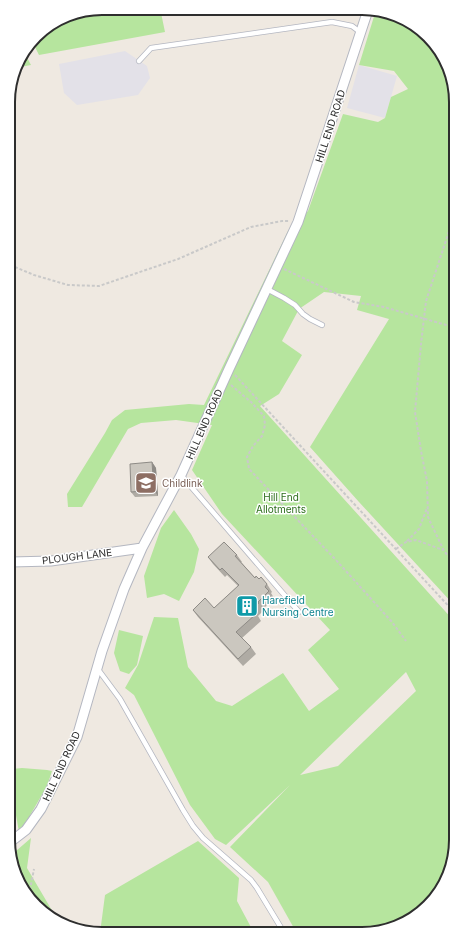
<svg xmlns="http://www.w3.org/2000/svg" width="464" height="942" font-family="Inter,sans-serif">
  <style>
    .industrial { fill: #e3e1e8 }
    .green { fill: #b6e59e; fill-rule: evenodd }
    .lines { fill: none; stroke-linecap: round; stroke-linejoin: round }
    .service-casing { stroke: #b4b7c1; stroke-width: 6 }
    .minor-casing { stroke: #b4b7c1; stroke-width: 11 }
    .path { stroke: #c9c9c9; stroke-width: 2; stroke-dasharray: 3 2; stroke-linecap: butt }
    .service { stroke: #fff; stroke-width: 4.5 }
    .minor { stroke: #fff; stroke-width: 9 }
    .wall { fill: #afaba4 }
    .shaded-wall { fill: #8e8b86 }
    .building { fill: #cbc7bf; stroke: #8e8b86 }
    .labels { text-anchor: middle; stroke-width: 3; stroke-linejoin: round; paint-order: stroke }
    .street-label { font-size: 10px; fill: #2e2e2e; stroke: #fff }
    .education-label { font-size: 10px; fill: #785e54; stroke: #fff; text-anchor: start }
    .park-label { font-size: 10px; fill: #2c6e1b; stroke: #fff }
    .culture-label { font-size: 10px; fill: #0d838f; stroke: #fff; text-anchor: start }
    .rim { fill: none; stroke: #2e2e2e; stroke-width: 2 }
  </style>
  <rect width="100%" height="100%" fill="#efe9e1"/>
  <!-- industrial -->
  <path class="industrial" d="M 125,51 L 147,66 L 150,78 L 138,95 L 77,105 L 64,93 L 59,64 Z
    M 359,65 L 397,76 L 385,118 L 347,108 Z"/>
  <!-- green -->
  <path class="green" d="M 102,8 L 160,8 L 165,32 L 39,55 L 32,41 L 40,31 L 66,15 Z
    M 376,10 L 380,10 L 424,31 L 451,72 L 454,605 L 359,502 L 310,447 L 389,319 L 357,310 L 361,296 L 324,292 L 299,309 L 282,341 L 302,355 L 279,394 L 260,406 L 454,621 L 456,847 L 436,897 L 392,929 L 295,930 L 268,882 L 230,847 L 290,785 L 226,845 L 215,839 L 190,805 L 134,695 L 125,688 L 138,665 L 154,617 L 178,618 L 188,667 L 216,701 L 232,706 L 283,673 L 309,711 L 339,689 L 308,650 L 330,630 L 222,514 L 192,470 L 212,425 L 176,420 L 141,423 L 128,429 L 82,507 L 68,507 L 67,494 L 105,433 L 112,420 L 125,410 L 189,404 L 204,405 L 288,231 L 308,211 L 343,114 L 378,122 L 385,118 L 391,97 L 408,89 L 394,71 L 359,65 ZM 406,672 L 416,691 L 338,766 L 300,775 Z
    M 24,52 L 31,65 L 15,68 L 18,60 Z
    M 174,510 L 191,534 L 199,549 L 194,572 L 179,601 L 164,594 L 147,598 L 144,576 L 161,528 Z
    M 119,630 L 143,636 L 137,665 L 129,674 L 120,671 L 114,653 Z
    M 22,768 L 47,770 L 52,771 L 47,786 L 25,824 L 19,832 L 12,793 L 12,769 Z
    M 31,838 L 27,868 L 57,919 L 40,911 L 13,870 L 13,852 L 16,851 Z
    M 198,841 L 239,878 L 237,901 L 253,931 L 100,933 L 105,895 Z"/>
  <g class="lines">
    <!-- service casing -->
    <g class="service-casing">
      <path id="service" d="M 139,61 L 151,48 L 332,22 L 352,26 L 360,32
        M 267,289 L 284,298 L 295,305 L 303,314 L 310,319 L 322,325
        M 181,475 L 299,612
        M 97,668 L 120,699 L 183,810 L 193,826 L 203,838 L 251,880 L 257,888 L 283,931"/>
    </g>
    <!-- minor casing -->
    <g class="minor-casing">
      <path id="minor" d="M 11,562 L 51,561 L 142,548
        M 13,840 L 26,830 L 41,809 L 77,737 L 102,651 L 124,589 L 142,548 L 181,475 L 229,369 L 298,222 L 368,10"/>
    </g>
    <!-- path -->
    <path class="path" d="M 452,222 L 426,301 L 421,344 L 415,412 L 421,451 L 427,481 L 428,517 L 444,551 L 454,563
      M 10,266 L 15,267 L 34,275 L 68,285 L 99,286 L 178,259 L 251,227 L 282,221 L 289,221
      M 284,269 L 354,302 L 384,307 L 453,327
      M 235,375 L 454,612
      M 231,385 L 251,402 L 264,416 L 265,425 L 262,436 L 253,446 L 247,457 L 249,469 L 311,534 L 336,560 L 392,622 L 406,641
      M 407,541 L 419,529 L 427,508
      M 396,549 L 406,542 L 416,540 L 443,550
      M 29,895 L 34,869"/>
    <!-- service -->
    <use href="#service" class="service"/>
    <!-- minor -->
    <use href="#minor" class="minor"/>
  </g>
  <!-- wall -->
  <path class="wall" d="M 152,462 L 156,468 L 158,496 L 135,497 L 131,492 Z
    M 237,555 L 242,562 L 241,562 L 255,578 L 259,579 L 267,584 L 272,592 L 271,593 L 274,598 L 263,609 L 264,610 L 258,616 L 261,621 L 242,638 L 251,647 L 256,654 L 243,666 L 198,617 L 193,610 L 214,608 L 238,586 L 227,575 L 225,577 L 213,564 L 208,557 Z"/>
  <!-- shaded-wall -->
  <path class="shaded-wall" d="M 152,462 L 156,468 L 158,496 L 154,490 Z"/>
  <!-- building -->
  <path class="building" d="M 152,462 L 154,490 L 131,492 L 130,464 Z
    M 224,542 L 237,555 L 235,556 L 255,578 L 256,576 L 259,579 L 261,577 L 267,584 L 265,587 L 269,591 L 258,602 L 259,603 L 252,609 L 256,614 L 236,632 L 251,647 L 238,659 L 193,610 L 205,598 L 214,608 L 239,585 L 222,568 L 220,570 L 208,557 Z"/>
  <!-- icons -->
  <defs>
    <g id="school-square" transform="scale(1.15)"><rect x="-9" y="-9" width="18" height="18" rx="4" fill="#8d6e63" stroke="#fff"/><path d="M0-5L7-2L0 1L-7-2ZM-4 1L0 2.5L4 1V4Q0 6-4 4Z" fill="#fff"/></g>
    <g id="building-square" transform="scale(1.15)"><rect x="-9" y="-9" width="18" height="18" rx="4" fill="#0f9aa8" stroke="#fff"/><path d="M-4-6H4V6H1V3H-1V6H-4ZM-2.5-4.3h1.7v1.8h-1.7ZM.8-4.3h1.7v1.8H.8ZM-2.5-1h1.7V.8h-1.7ZM.8-1h1.7V.8H.8Z" fill="#fff"/></g>
  </defs>
  <g fill-rule="evenodd">
    <use href="#school-square" x="146" y="483"/>
    <use href="#building-square" x="247" y="606"/>
  </g>
  <g class="labels">
    <!-- street labels -->
    <g class="street-label">
      <text transform="translate(330 126) rotate(-72)" y="4">HILL END ROAD</text>
      <text transform="translate(204 424) rotate(-66)" y="4">HILL END ROAD</text>
      <text transform="translate(77 556) rotate(-7)" y="4">PLOUGH LANE</text>
      <text transform="translate(61 766) rotate(-65)" y="4">HILL END ROAD</text>
    </g>
    <!-- education labels -->
    <g class="education-label">
      <text x="162" y="487">Childlink</text>
    </g>
    <!-- park labels -->
    <g class="park-label">
      <text x="281" y="501">Hill End<tspan x="281" dy="12">Allotments</tspan></text>
    </g>
    <!-- culture labels -->
    <g class="culture-label">
      <text x="262" y="604">Harefield<tspan x="262" dy="12">Nursing Centre</tspan></text>
    </g>
  </g>
  <!-- crop -->
  <path d="M0 0H464V942H0ZM102 15H362A87 87 0 0 1 449 102V840A87 87 0 0 1 362 927H102A87 87 0 0 1 15 840V102A87 87 0 0 1 102 15Z" fill="#fff" fill-rule="evenodd"/>
  <path class="rim" d="M102 15H362A87 87 0 0 1 449 102V840A87 87 0 0 1 362 927H102A87 87 0 0 1 15 840V102A87 87 0 0 1 102 15Z"/>
</svg>
